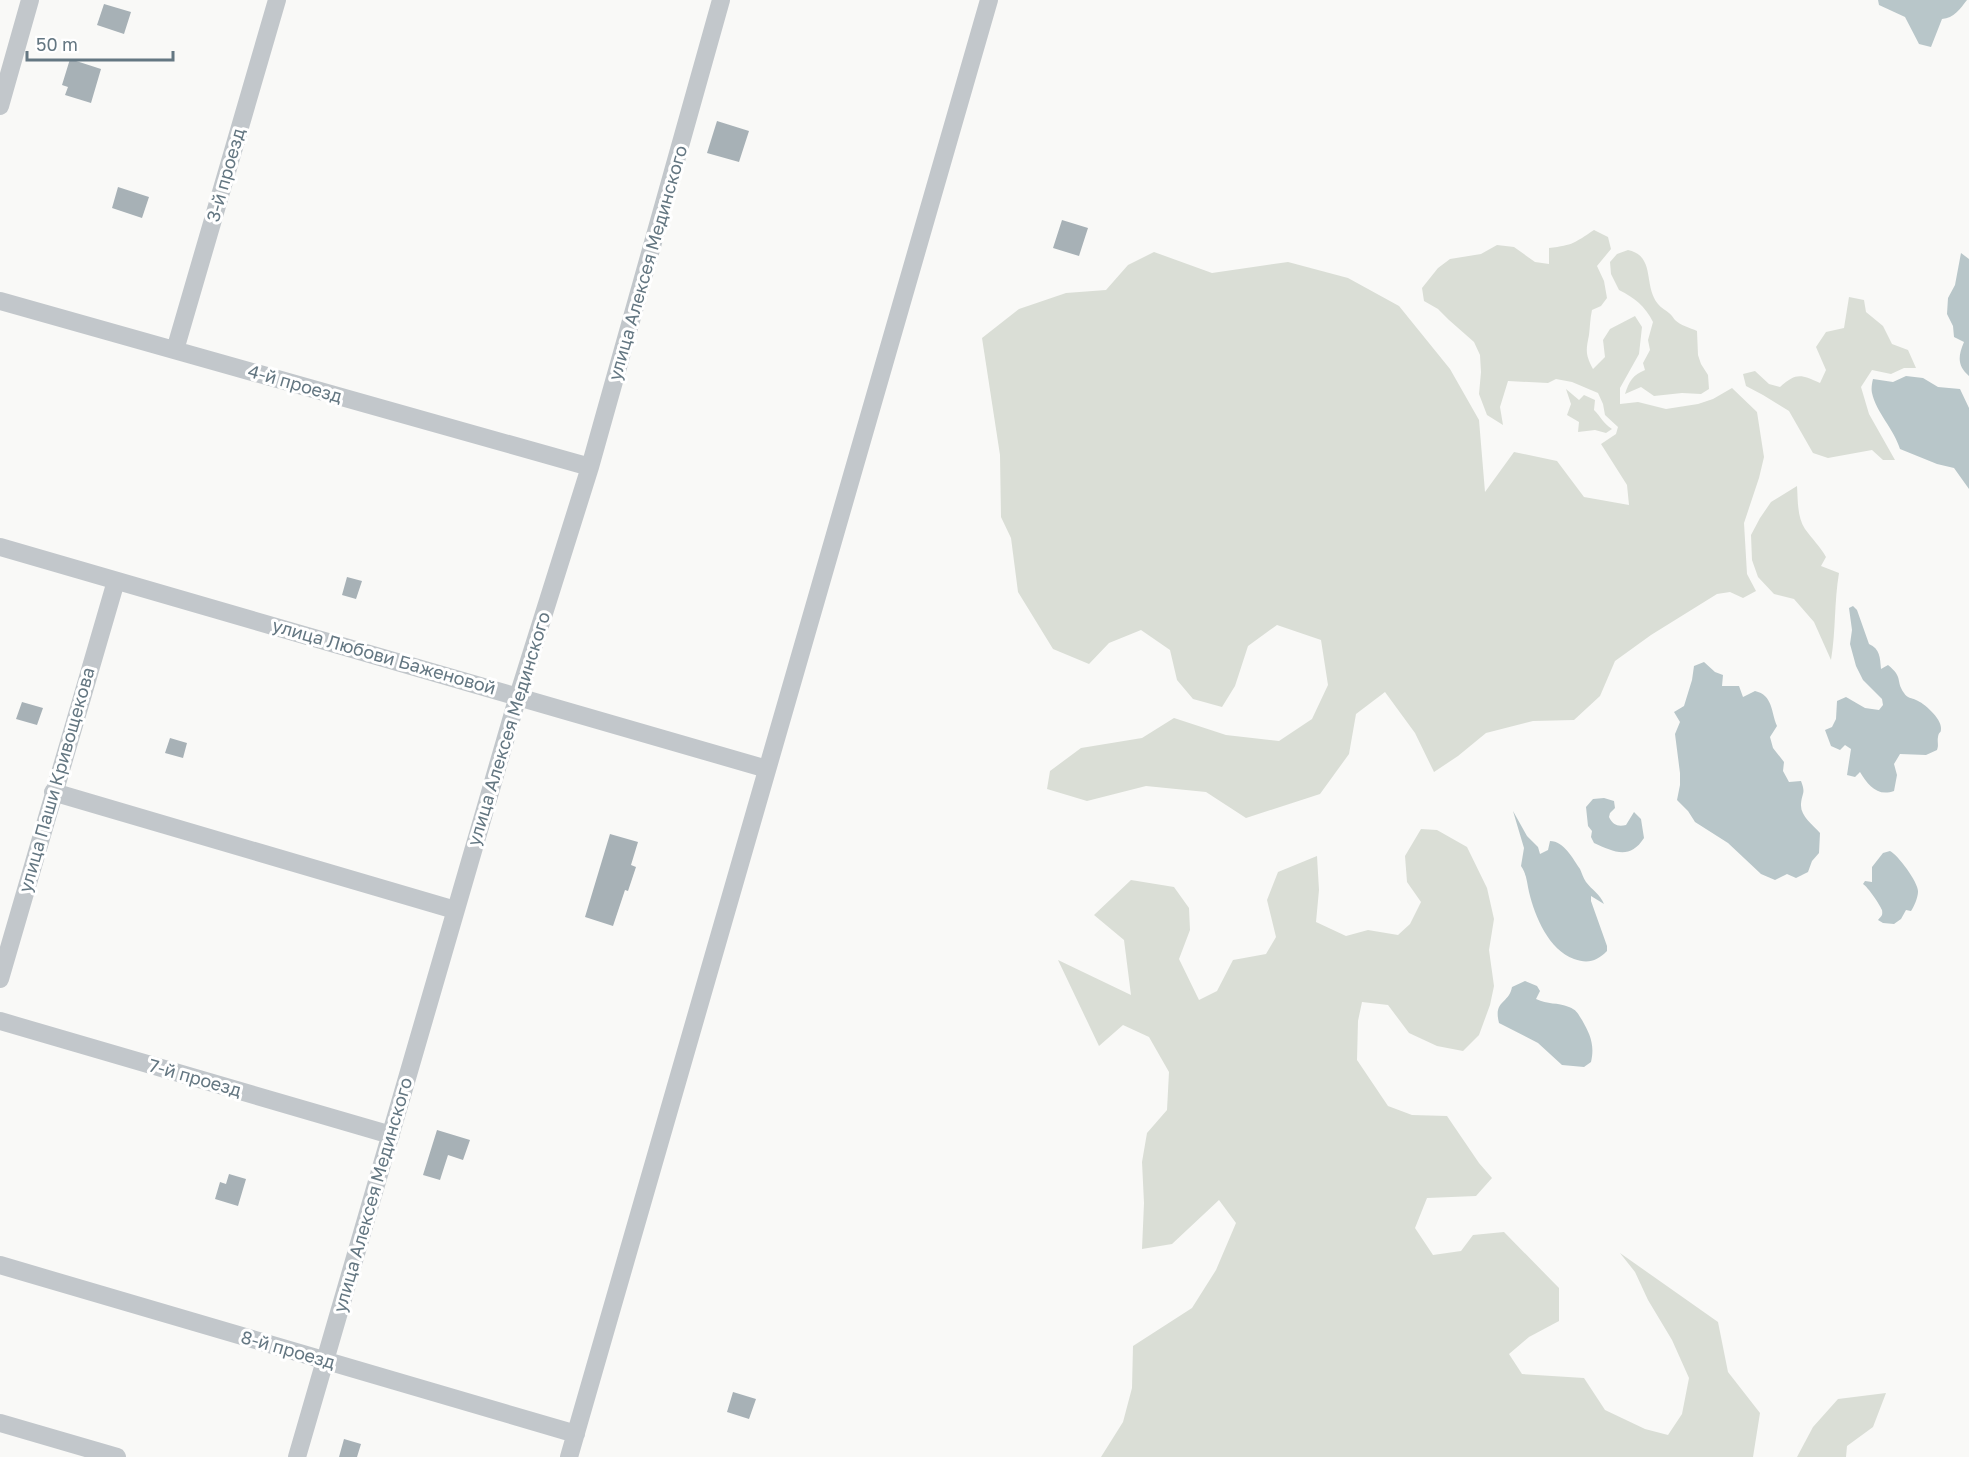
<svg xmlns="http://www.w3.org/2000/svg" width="1969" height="1457" font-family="'Golos Text',sans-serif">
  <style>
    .green { fill: #daded6 }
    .water { fill: #b8c6c9 }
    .building { fill: #a7b1b6 }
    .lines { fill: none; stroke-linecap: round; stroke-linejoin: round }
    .minor { stroke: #c2c7cb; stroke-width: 18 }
    .labels { text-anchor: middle; stroke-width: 6; stroke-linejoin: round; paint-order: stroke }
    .street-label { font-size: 18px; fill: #647782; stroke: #fff }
  </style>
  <rect width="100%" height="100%" fill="#f9f9f7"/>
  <!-- green -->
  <path class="green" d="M 1594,230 L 1608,237 L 1611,249 L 1597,266 L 1604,281 L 1607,298 L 1601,306 L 1592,310 C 1590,319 1590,327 1589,335 C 1586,350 1585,354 1593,369 L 1605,357 L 1603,340 L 1610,329 L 1635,316 L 1642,327 L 1639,354 L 1620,388 L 1620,404 L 1638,402 L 1666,409 L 1698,404 L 1713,399 L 1732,388 L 1757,412 L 1764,457 L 1759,478 L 1744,523 L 1747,574 L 1756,591 L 1743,598 L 1730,592 L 1717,594 L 1651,635 L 1615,661 L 1600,696 L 1574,720 L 1533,721 L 1486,733 L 1458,756 L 1434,772 L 1415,733 L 1385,692 L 1356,714 L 1349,754 L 1320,794 L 1246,818 L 1206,792 L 1146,786 L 1087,801 L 1047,789 L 1050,771 L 1081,748 L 1142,738 L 1174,718 L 1226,735 L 1279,741 L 1312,719 L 1328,685 L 1321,640 L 1277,625 L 1248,646 L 1235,686 L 1222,707 L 1193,699 L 1177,680 L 1170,650 L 1141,630 L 1109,643 L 1089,664 L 1053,649 L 1018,592 L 1011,538 L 1001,517 L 1000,455 L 982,338 L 1019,309 L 1066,293 L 1106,290 L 1128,265 L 1154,252 L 1212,273 L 1288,262 L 1348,278 L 1399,306 L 1450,369 L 1479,420 L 1485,492 L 1514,452 L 1557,461 L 1584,497 L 1629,505 L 1627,485 L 1601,444 L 1616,434 L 1618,427 L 1605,415 L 1603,404 L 1598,393 L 1572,382 L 1556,379 L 1548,383 L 1508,381 L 1500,407 L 1503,425 L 1487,415 L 1479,394 L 1481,372 L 1480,355 L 1474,342 L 1449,320 L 1438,309 L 1424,301 L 1422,288 L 1438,268 L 1450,259 L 1481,254 L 1497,245 L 1514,247 L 1535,262 L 1549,264 L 1549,248 C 1574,245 1574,243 1594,230 Z
    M 1628,250 C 1656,256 1643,286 1658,304 C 1661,308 1666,310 1669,313 C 1672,315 1673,318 1675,320 C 1680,325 1690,328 1697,331 L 1698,355 L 1701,364 L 1708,375 L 1709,389 L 1701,394 L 1682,393 L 1654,396 L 1641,387 L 1625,394 C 1629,381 1633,375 1645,370 L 1643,363 L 1650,350 L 1648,340 L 1653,322 C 1645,306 1635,298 1619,290 L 1611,274 L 1610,262 L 1617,254 Z
    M 1849,297 L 1864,300 L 1866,312 L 1883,326 L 1892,344 L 1908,350 L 1916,368 L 1904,368 L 1891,374 L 1872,370 L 1861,387 L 1869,414 L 1895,460 L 1883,460 L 1872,450 L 1828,458 L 1813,453 L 1789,411 L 1763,395 L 1746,386 L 1743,374 L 1755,371 L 1769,384 L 1780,387 C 1797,372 1801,375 1820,383 L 1826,370 L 1816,347 L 1826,332 L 1844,328 Z
    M 1566,389 L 1579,400 L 1584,395 L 1595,400 L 1594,410 C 1601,417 1603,423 1612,429 L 1606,433 L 1595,430 L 1578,432 L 1579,422 L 1567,415 L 1571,404 Z
    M 1797,486 C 1798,500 1797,517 1805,529 C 1812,539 1820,546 1826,557 L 1821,566 L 1839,573 C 1834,602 1836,631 1831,660 L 1814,622 L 1794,599 L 1774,594 L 1758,577 L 1752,560 L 1751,535 L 1760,518 L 1771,502 Z
    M 1421,829 L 1437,830 L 1467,847 L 1487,888 L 1494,919 L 1489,950 L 1494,986 L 1490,1005 L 1479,1035 L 1463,1051 L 1437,1046 L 1409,1033 L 1388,1005 L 1362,1002 L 1358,1021 L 1357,1060 L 1388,1106 L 1412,1115 L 1447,1116 L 1479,1163 L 1492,1178 L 1476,1196 L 1427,1198 L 1415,1228 L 1433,1255 L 1461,1251 L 1473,1235 L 1504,1232 L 1559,1288 L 1559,1321 L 1529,1337 L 1509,1354 L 1522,1374 L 1584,1378 L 1605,1410 L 1645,1429 L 1668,1435 L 1682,1414 L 1689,1378 L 1672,1340 L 1648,1300 L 1635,1272 L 1620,1253 L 1718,1322 L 1728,1372 L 1760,1413 L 1753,1457 L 1101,1457 L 1123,1422 L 1132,1388 L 1133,1346 L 1192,1308 L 1216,1270 L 1236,1223 L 1219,1200 L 1172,1244 L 1142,1249 L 1144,1203 L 1142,1162 L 1147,1133 L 1167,1110 L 1169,1072 L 1149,1037 L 1123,1025 L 1099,1046 L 1058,960 L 1131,995 L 1124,940 L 1094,915 L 1131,880 L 1174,887 L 1189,908 L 1190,930 L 1179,959 L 1199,1000 L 1217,991 L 1233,960 L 1266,954 L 1276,937 L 1267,900 L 1278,872 L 1317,856 L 1319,890 L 1316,922 L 1346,936 L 1368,930 L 1398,935 L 1410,924 L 1421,902 L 1407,882 L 1405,856 Z
    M 1886,1393 L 1873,1427 L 1847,1446 L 1846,1457 L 1797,1457 L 1813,1427 L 1838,1399 Z"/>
  <!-- water -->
  <path class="water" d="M 1878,0 L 1967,0 C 1960,9 1954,18 1942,19 L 1931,47 L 1919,44 L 1905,17 L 1879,5 Z
    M 1961,253 L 1969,259 L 1969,376 C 1957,366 1958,356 1964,342 L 1954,337 L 1953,326 L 1947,314 L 1948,298 L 1955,285 Z
    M 1906,376 L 1923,378 L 1938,387 L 1960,389 L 1969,408 L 1969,489 L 1954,468 L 1937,464 L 1900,449 C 1894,429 1876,412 1872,393 C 1871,389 1872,383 1873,379 L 1893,382 Z
    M 1853,606 L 1857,610 L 1869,644 C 1880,649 1880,657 1881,669 L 1888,665 C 1904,678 1895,680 1904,693 C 1907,698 1912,698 1916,700 C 1924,703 1941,718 1941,728 C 1941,735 1939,730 1938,737 C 1937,742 1939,745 1937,750 L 1926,755 L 1900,754 L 1894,764 L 1897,775 L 1894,791 C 1877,797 1868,785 1860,772 L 1855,777 L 1847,775 L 1851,749 L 1845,745 L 1840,750 L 1831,746 L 1825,730 L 1832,727 L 1836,719 L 1837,701 L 1846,697 L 1865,708 L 1879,710 L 1883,705 L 1882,699 L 1863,680 L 1856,666 L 1850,644 L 1852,630 L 1849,608 Z
    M 1704,662 L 1715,672 L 1723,675 L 1722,686 L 1739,686 L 1743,697 L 1755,691 C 1773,695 1771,712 1777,726 L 1770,737 L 1773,748 L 1784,762 L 1783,771 L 1789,782 L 1801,781 C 1806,794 1802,792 1801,804 C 1800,816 1813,825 1820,833 L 1819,853 L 1812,861 L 1808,872 L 1796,878 L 1787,874 L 1775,880 L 1761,874 L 1728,843 L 1695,822 L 1688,811 L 1677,800 L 1680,785 L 1680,773 L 1675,734 L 1680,722 L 1674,712 L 1684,706 L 1692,680 L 1694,666 Z
    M 1604,798 L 1614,801 L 1615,808 L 1610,813 L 1609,817 C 1613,825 1618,827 1626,825 L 1634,812 L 1641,819 L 1644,838 C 1630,860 1614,852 1594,843 L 1591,837 L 1592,831 L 1588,826 L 1586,807 L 1593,799 Z
    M 1513,811 L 1527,836 L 1538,847 L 1540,854 L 1548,850 L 1550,841 C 1564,841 1573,859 1580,869 C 1582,873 1583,878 1586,882 C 1592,890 1600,894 1604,904 L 1591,896 L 1591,901 L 1607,946 L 1607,951 C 1597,961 1588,964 1574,959 C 1549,950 1535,917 1529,892 C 1527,883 1527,875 1521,866 L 1524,848 Z
    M 1890,851 C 1898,855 1919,883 1918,892 C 1918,897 1914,907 1911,911 L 1906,910 L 1901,919 L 1894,924 L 1883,923 L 1878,920 C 1881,916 1883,916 1882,910 C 1880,905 1868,887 1863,884 L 1865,881 L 1872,882 L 1872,867 L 1883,853 Z
    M 1525,981 L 1537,986 L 1540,991 L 1536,999 C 1548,1005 1557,1002 1569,1007 C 1577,1010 1578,1014 1582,1020 C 1590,1034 1595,1045 1591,1062 L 1584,1067 L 1562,1065 L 1538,1043 L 1499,1023 C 1493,1000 1509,1004 1512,987 Z"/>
  <!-- building -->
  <path class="building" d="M 104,4 L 131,12 L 124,34 L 97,25 Z
    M 70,59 L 101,69 L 91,103 L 65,95 L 68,87 L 62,85 Z
    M 717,121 L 749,131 L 739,162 L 707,153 Z
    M 118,187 L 149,197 L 142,218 L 112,208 Z
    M 1062,220 L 1088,228 L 1079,256 L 1053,248 Z
    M 347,577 L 362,581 L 356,599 L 342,595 Z
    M 22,702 L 43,708 L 37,725 L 16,719 Z
    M 170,738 L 187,743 L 183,758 L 165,753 Z
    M 610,834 L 638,842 L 631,865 L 636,867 L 628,891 L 625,890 L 613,926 L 585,917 Z
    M 437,1130 L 470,1140 L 463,1160 L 448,1155 L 440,1180 L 423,1175 Z
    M 229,1174 L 246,1179 L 238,1206 L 215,1199 L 220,1182 L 226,1184 Z
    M 733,1392 L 756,1399 L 749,1419 L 727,1412 Z
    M 344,1439 L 361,1444 L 357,1457 L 339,1457 Z"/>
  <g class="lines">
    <!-- minor -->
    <path class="minor" d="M 0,106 L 30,0
      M 0,301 L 590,467
      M 175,350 L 277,0
      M 0,547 L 767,769
      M 53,792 L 455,910
      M 0,979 L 116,581
      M 0,1021 L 391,1135
      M 0,1265 L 576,1434
      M 0,1423 L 117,1457
      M 297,1457 L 518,696 L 590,467 L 721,0
      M 569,1457 L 989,0"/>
  </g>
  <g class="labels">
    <!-- street labels -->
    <g class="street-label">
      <text transform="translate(226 175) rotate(-74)" y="6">3-й проезд</text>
      <text transform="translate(648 263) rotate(-74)" y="6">улица Алексея Мединского</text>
      <text transform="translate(295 384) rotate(16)" y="6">4-й проезд</text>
      <text transform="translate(384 657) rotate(16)" y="6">улица Любови Баженовой</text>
      <text transform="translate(509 729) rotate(-73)" y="6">улица Алексея Мединского</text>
      <text transform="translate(57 780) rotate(-74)" y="6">улица Паши Кривощекова</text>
      <text transform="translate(195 1078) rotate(16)" y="6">7-й проезд</text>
      <text transform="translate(373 1195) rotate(-74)" y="6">улица Алексея Мединского</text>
      <text transform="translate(288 1350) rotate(16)" y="6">8-й проезд</text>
    </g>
  </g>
  <!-- scale -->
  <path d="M27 51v9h146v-9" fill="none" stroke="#647782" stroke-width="3"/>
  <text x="36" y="51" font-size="18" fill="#647782" stroke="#ffffff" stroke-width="4.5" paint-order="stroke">50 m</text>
</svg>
